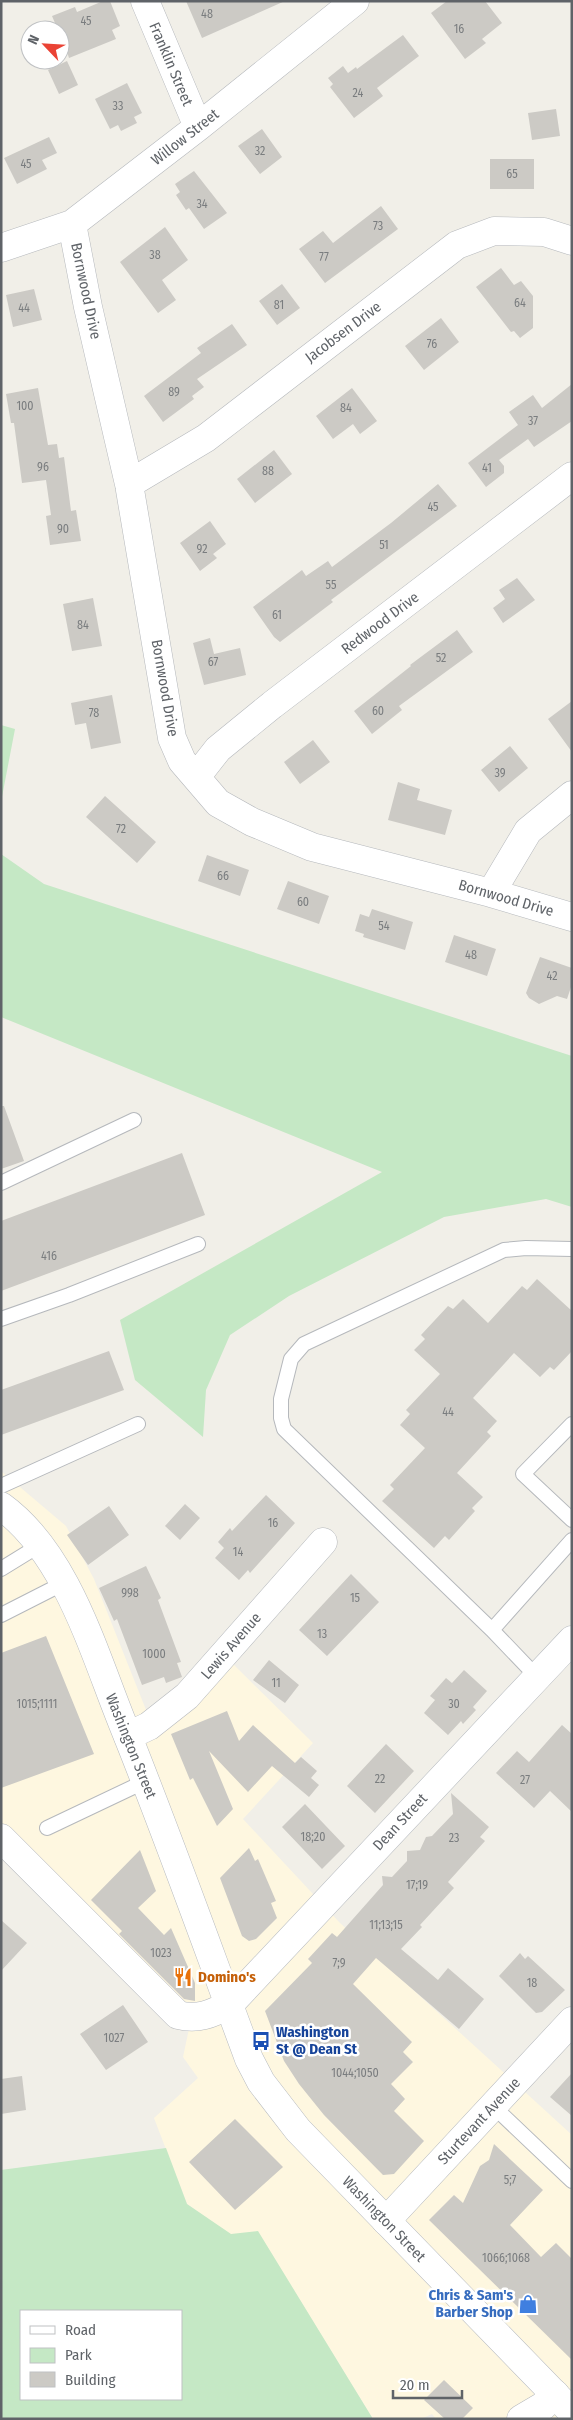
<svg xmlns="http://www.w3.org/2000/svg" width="573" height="2420" font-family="'Fira Sans Condensed',sans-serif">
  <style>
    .commercial { fill: #fef7e0 }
    .green { fill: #c5e8c5; fill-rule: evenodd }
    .building { fill: #cccac5 }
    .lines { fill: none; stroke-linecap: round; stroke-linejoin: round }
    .lane-casing { stroke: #b5b8bc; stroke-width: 16 }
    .street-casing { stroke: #b5b8bc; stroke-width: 29 }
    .secondary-casing { stroke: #b6babf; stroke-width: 29 }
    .lane { stroke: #fff; stroke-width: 14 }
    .street { stroke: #fff; stroke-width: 28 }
    .secondary { stroke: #fff; stroke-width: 28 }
    .labels { text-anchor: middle; stroke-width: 5; stroke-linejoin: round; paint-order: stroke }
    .number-label { font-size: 12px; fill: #7a7d7f }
    .street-label { font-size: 15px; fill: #5f6368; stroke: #fff }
    .food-label { font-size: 15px; font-weight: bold; fill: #c56008; stroke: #fff; text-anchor: start }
    .transit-label { font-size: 15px; font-weight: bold; fill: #164399; stroke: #fff; text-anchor: start }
    .shop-label { font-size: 15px; font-weight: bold; fill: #366cbe; stroke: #fff; text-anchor: end }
  </style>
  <rect width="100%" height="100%" fill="#f1efe8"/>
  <!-- commercial -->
  <path class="commercial" d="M 1,1471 L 66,1526 L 94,1579 L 156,1735 L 233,1664 L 313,1743 L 243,1819 L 340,1923 L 572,2135 L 572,2419 L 436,2419 L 432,2414 L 421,2419 L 373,2419 L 258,2232 L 231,2235 L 187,2204 L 154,2118 L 198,2078 L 183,2057 L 193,2010 L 170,1997 L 81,1897 L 1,1827 Z"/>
  <!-- green -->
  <path class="green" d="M 1,725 L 15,729 L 1,802 Z
    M 1,854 L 44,884 L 572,1056 L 572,1207 L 546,1199 L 444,1217 L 289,1296 L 230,1335 L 206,1390 L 203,1437 L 135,1380 L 120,1320 L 382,1172 L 1,1017 Z
    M 166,2148 L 187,2204 L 231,2234 L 258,2231 L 373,2419 L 1,2419 L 1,2170 ZM 21,2311 L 181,2311 L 181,2399 L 21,2399 Z"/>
  <!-- building -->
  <path class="building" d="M 103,1 L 110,1 L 120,26 L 112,30 L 116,39 L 69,58 L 60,30 L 58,30 L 52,16 L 75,7 L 77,12 Z
    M 186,1 L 285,1 L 202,38 Z
    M 447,1 L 485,1 L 502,23 L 482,39 L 486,43 L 465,59 L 431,13 Z
    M 403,35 L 419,56 L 377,88 L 383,96 L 354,118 L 330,87 L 333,84 L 328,78 L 343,66 L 348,73 L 356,67 L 357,69 Z
    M 67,61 L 78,85 L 59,94 L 48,70 Z
    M 127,83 L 142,113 L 134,117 L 137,123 L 121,131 L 118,125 L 110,129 L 95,99 Z
    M 556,109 L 560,136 L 532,140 L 528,113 Z
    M 262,129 L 282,157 L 260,174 L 238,146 Z
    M 49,137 L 57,153 L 42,160 L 47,169 L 17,184 L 4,158 Z
    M 490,159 L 534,159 L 534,189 L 490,189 Z
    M 194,171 L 227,213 L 204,229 L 189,208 L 186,210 L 176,195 L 180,192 L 175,184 Z
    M 381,206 L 398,229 L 325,283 L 299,249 L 323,231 L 333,243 Z
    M 165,227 L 188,260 L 162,280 L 176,300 L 158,313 L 120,262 Z
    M 501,268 L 514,285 L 521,281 L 533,296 L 533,328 L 520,338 L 514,331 L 511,332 L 476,287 Z
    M 282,284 L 300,308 L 277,325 L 259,301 Z
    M 34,289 L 42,320 L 13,327 L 6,295 Z
    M 441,318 L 459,342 L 424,370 L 405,346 Z
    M 232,324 L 247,345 L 197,379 L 204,387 L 192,396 L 194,399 L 163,422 L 144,396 L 201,353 L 197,348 Z
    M 572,384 L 572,421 L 534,447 L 528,439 L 499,460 L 504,466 L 504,473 L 486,487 L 468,463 L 518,425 L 509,412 L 533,395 L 542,408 Z
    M 38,388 L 48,445 L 57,444 L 59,458 L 64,457 L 71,511 L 76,510 L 81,541 L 50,545 L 46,516 L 51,515 L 46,480 L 22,483 L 14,423 L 11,423 L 6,394 Z
    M 352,388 L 377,421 L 360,434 L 353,424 L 333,439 L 316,416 Z
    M 274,450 L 292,474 L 255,503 L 237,479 Z
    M 438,484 L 457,506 L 331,600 L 333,602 L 280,642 L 274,637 L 253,607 L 302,570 L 306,576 L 328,561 L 332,567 L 391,523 Z
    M 210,521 L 226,544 L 213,554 L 217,558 L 200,571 L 180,543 Z
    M 517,578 L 535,600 L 503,623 L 493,608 L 505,599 L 499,590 Z
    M 93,598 L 102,646 L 72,651 L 63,604 Z
    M 457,630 L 473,652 L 399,706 L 402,710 L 372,734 L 354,711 L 411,666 L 410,665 Z
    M 210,638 L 214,654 L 240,648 L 246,675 L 204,685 L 193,643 Z
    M 112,695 L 121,743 L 91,749 L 86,723 L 75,725 L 71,703 Z
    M 572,701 L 572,752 L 548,719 Z
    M 313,740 L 330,762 L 300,784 L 284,762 Z
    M 510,746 L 528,768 L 499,792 L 481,770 Z
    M 398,782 L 420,789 L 417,800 L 452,810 L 445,835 L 388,820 Z
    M 105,796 L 156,842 L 137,863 L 86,817 Z
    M 207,855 L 249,870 L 240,896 L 198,881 Z
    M 288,881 L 329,896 L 319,924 L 277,909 Z
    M 372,909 L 413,922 L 405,950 L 363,937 L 364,934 L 355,931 L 360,914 L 369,917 Z
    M 454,935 L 496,949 L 487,976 L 445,962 Z
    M 540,957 L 572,968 L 572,984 L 567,999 L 557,996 L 539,1004 L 529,998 L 526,993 Z
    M 1,1106 L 4,1106 L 24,1161 L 1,1169 Z
    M 182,1153 L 205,1215 L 1,1291 L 1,1221 Z
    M 537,1279 L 572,1311 L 572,1351 L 554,1370 L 550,1367 L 540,1377 L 514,1353 L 473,1398 L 497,1421 L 487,1432 L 491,1436 L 457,1473 L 483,1497 L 472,1508 L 475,1511 L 449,1540 L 445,1536 L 434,1548 L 382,1501 L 394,1489 L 390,1485 L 425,1448 L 400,1425 L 410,1414 L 406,1410 L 440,1374 L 414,1350 L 425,1339 L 421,1335 L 448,1306 L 453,1309 L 463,1299 L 488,1323 L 522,1286 L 527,1290 Z
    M 109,1351 L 124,1390 L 1,1435 L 1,1390 Z
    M 266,1495 L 295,1523 L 250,1573 L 248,1570 L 239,1580 L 215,1558 L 224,1548 L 218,1542 L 230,1528 L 232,1531 Z
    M 185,1504 L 200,1518 L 180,1540 L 165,1526 Z
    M 109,1506 L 129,1535 L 88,1565 L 67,1535 Z
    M 146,1566 L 161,1598 L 158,1600 L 181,1662 L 177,1663 L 182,1677 L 166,1683 L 164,1677 L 142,1685 L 117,1619 L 114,1621 L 99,1588 Z
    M 351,1574 L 379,1602 L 327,1656 L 299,1630 Z
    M 46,1636 L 94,1754 L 1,1788 L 1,1653 Z
    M 269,1660 L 299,1685 L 285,1703 L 253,1680 Z
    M 464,1670 L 487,1691 L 473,1707 L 476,1710 L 463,1724 L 461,1721 L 448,1735 L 424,1713 L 435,1700 L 430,1696 L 446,1678 L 452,1683 Z
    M 227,1711 L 239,1741 L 253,1725 L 295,1763 L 301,1757 L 317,1771 L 311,1778 L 319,1785 L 309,1797 L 272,1766 L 248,1792 L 209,1751 L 233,1809 L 217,1826 L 193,1778 L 190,1780 L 171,1734 Z
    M 562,1725 L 572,1734 L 572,1812 L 550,1791 L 534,1808 L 496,1773 L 517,1751 L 529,1762 Z
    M 386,1744 L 414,1771 L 375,1813 L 347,1786 Z
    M 451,1793 L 489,1827 L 480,1837 L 485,1841 L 448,1882 L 454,1888 L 420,1925 L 422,1927 L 401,1949 L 438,1980 L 448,1968 L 484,1999 L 459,2029 L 376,1958 L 353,1984 L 412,2042 L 403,2052 L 413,2062 L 391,2084 L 405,2099 L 394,2111 L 424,2141 L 394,2174 L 383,2175 L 324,2115 L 299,2084 L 284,2061 L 265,2011 L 312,1963 L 308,1959 L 332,1933 L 337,1937 L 383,1885 L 382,1876 L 392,1877 L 407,1861 L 407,1851 L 420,1850 L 426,1837 L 432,1836 L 453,1814 Z
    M 305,1804 L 345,1846 L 322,1869 L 282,1827 Z
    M 249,1848 L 255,1861 L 258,1859 L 276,1901 L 271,1903 L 277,1918 L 256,1939 L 249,1941 L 242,1936 L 220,1878 Z
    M 140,1850 L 156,1891 L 138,1908 L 164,1935 L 171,1928 L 195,1983 L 195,2001 L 184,1999 L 119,1934 L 122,1931 L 91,1900 Z
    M 1,1920 L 27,1943 L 1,1971 Z
    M 520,1953 L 525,1959 L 528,1956 L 565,1990 L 542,2012 L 536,2013 L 499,1976 Z
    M 123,2005 L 148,2042 L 106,2070 L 80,2034 Z
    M 572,2073 L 572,2116 L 550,2097 Z
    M 22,2076 L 26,2110 L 1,2114 L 1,2079 Z
    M 235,2119 L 283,2167 L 235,2210 L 189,2162 Z
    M 494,2144 L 543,2190 L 510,2225 L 541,2257 L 556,2243 L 572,2259 L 572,2360 L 429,2220 L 454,2195 L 463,2203 L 480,2166 L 489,2160 Z
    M 444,2380 L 473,2408 L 462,2419 L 445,2419 L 424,2400 Z"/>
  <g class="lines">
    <!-- lane casing -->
    <g class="lane-casing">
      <path id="lane" d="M 1,1183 L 134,1120
        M 572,1249 L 526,1248 L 504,1250 L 304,1344 L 291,1359 L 281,1399 L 281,1418 L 284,1429 L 492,1630 L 572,1540
        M 1,1319 L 69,1295 L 198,1244
        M 572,1424 L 523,1474 L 572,1520
        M 1,1486 L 138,1424
        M 1,1569 L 40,1545
        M 1,1615 L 64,1583
        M 492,1630 L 537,1677
        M 47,1828 L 146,1781
        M 493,2106 L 572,2181"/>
    </g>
    <!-- street casing -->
    <g class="street-casing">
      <path id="street" d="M 145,1 L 198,127
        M 72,224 L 88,307 L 129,484 L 172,738 L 182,761 L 218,803 L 252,822 L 312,847 L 491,893 L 572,917
        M 1,248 L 72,224 L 198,127 L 355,1
        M 129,484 L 206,438 L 457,245 L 494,231 L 544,232 L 572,241
        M 196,777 L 218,749 L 272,705 L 572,476
        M 491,893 L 528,831 L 572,795
        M 128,1736 L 149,1726 L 187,1696 L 323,1542
        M 1,1838 L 178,2015 C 198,2020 211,2014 229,2005
        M 386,2221 L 572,2021
        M 521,2419 L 543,2406 L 555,2394"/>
    </g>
    <!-- secondary casing -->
    <g class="secondary-casing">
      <path id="secondary" d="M 1,1506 C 66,1553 93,1650 122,1722 C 167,1833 207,1946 249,2059 L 261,2082 L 298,2130 L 572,2412
        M 229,2005 L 572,1640"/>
    </g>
    <!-- lane -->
    <use href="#lane" class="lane"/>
    <!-- street -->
    <use href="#street" class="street"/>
    <!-- secondary -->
    <use href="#secondary" class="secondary"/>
  </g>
  <!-- icons -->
  <defs>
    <g id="restaurant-bare" transform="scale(1.5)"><path d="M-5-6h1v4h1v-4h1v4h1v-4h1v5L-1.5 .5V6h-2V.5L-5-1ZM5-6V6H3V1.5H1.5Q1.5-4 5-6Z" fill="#e8710a" stroke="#fff" stroke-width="2.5" paint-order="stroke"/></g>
    <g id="bus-bare" transform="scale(1.5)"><path d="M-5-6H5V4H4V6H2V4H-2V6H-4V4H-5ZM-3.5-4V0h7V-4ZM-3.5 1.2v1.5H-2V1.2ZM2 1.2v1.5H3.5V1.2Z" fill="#1a4fb4" stroke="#fff" stroke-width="2.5" paint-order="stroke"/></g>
    <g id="shop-bare" transform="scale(1.5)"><path d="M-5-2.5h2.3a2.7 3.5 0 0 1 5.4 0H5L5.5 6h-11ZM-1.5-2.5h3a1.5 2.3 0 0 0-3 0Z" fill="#3f7fe0" stroke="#fff" stroke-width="2.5" paint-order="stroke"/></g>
  </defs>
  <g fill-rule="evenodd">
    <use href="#restaurant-bare" x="183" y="1977"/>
    <use href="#bus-bare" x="261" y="2041"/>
    <use href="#shop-bare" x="528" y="2304"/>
  </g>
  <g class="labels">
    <!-- number labels -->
    <g class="number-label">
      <text x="207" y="18">48</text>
      <text x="86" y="25">45</text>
      <text x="459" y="33">16</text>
      <text x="358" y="97">24</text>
      <text x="118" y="110">33</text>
      <text x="260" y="155">32</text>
      <text x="26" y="168">45</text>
      <text x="512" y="178">65</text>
      <text x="202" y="208">34</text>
      <text x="378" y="230">73</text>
      <text x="155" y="259">38</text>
      <text x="324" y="261">77</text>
      <text x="520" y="307">64</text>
      <text x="279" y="309">81</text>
      <text x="24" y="312">44</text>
      <text x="432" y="348">76</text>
      <text x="174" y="396">89</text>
      <text x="25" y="410">100</text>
      <text x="346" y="412">84</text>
      <text x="533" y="425">37</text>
      <text x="43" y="471">96</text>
      <text x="487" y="472">41</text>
      <text x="268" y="475">88</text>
      <text x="433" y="511">45</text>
      <text x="63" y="533">90</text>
      <text x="384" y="549">51</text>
      <text x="202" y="553">92</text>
      <text x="331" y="589">55</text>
      <text x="277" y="619">61</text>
      <text x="83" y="629">84</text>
      <text x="441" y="662">52</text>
      <text x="213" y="666">67</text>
      <text x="378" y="715">60</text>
      <text x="94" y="717">78</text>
      <text x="500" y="777">39</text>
      <text x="121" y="833">72</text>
      <text x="223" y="880">66</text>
      <text x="303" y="906">60</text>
      <text x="384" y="930">54</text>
      <text x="471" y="959">48</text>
      <text x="552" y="980">42</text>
      <text x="49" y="1260">416</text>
      <text x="448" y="1416">44</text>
      <text x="273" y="1527">16</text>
      <text x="238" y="1556">14</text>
      <text x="130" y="1597">998</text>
      <text x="355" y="1602">15</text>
      <text x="322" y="1638">13</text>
      <text x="154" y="1658">1000</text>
      <text x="276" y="1687">11</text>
      <text x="37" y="1708">1015;1111</text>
      <text x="454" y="1708">30</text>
      <text x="380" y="1783">22</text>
      <text x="525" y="1784">27</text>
      <text x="313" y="1841">18;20</text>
      <text x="454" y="1842">23</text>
      <text x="417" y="1889">17;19</text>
      <text x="386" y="1929">11;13;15</text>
      <text x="161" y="1957">1023</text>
      <text x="339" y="1967">7;9</text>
      <text x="532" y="1987">18</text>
      <text x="114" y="2042">1027</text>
      <text x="355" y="2077">1044;1050</text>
      <text x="510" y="2184">5;7</text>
      <text x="506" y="2262">1066;1068</text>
    </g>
    <!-- street labels -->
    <g class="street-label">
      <text transform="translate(171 64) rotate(67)" y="5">Franklin Street</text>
      <text transform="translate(185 137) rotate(-38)" y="5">Willow Street</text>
      <text transform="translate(86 291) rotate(78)" y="5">Bornwood Drive</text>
      <text transform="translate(343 332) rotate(-37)" y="5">Jacobsen Drive</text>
      <text transform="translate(380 623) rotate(-37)" y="5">Redwood Drive</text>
      <text transform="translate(165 688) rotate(80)" y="5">Bornwood Drive</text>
      <text transform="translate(506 898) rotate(16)" y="5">Bornwood Drive</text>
      <text transform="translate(231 1646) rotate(-49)" y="5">Lewis Avenue</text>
      <text transform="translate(131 1746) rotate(68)" y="5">Washington Street</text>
      <text transform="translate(400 1822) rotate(-47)" y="5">Dean Street</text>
      <text transform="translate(479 2121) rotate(-47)" y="5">Sturtevant Avenue</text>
      <text transform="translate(384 2219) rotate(46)" y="5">Washington Street</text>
    </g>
    <!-- food labels -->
    <g class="food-label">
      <text x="198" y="1982">Domino's</text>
    </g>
    <!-- transit labels -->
    <g class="transit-label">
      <text x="276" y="2037">Washington<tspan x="276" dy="17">St @ Dean St</tspan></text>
    </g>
    <!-- shop labels -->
    <g class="shop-label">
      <text x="513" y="2300">Chris &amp; Sam's<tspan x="513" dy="17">Barber Shop</tspan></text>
    </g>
  </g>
  <!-- border -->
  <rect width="573" height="2420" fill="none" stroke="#5f6368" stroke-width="5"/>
  <!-- legend -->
  <rect x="20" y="2310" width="162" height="90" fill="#ffffff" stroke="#bfc1c3"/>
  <rect x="30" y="2326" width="25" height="8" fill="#ffffff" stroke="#bfc1c3"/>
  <text x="65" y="2335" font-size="15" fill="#5f6368">Road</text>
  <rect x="30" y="2348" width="25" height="15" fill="#c5e8c5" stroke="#bfc1c3"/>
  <text x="65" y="2360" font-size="15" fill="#5f6368">Park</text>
  <rect x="30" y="2372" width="25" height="15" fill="#cccac5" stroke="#bfc1c3"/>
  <text x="65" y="2385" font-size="15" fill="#5f6368">Building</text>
  <!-- north arrow -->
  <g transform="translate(45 45) rotate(295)"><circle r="24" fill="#ffffff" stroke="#bfc1c3"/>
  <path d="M0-4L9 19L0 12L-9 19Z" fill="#ea4335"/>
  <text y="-8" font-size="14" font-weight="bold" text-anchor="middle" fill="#5f6368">N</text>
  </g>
  <!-- scale -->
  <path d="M393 2390v8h69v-8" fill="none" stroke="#5f6368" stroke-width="2.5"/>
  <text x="400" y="2390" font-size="15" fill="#5f6368" stroke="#ffffff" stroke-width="4" paint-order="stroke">20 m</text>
</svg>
